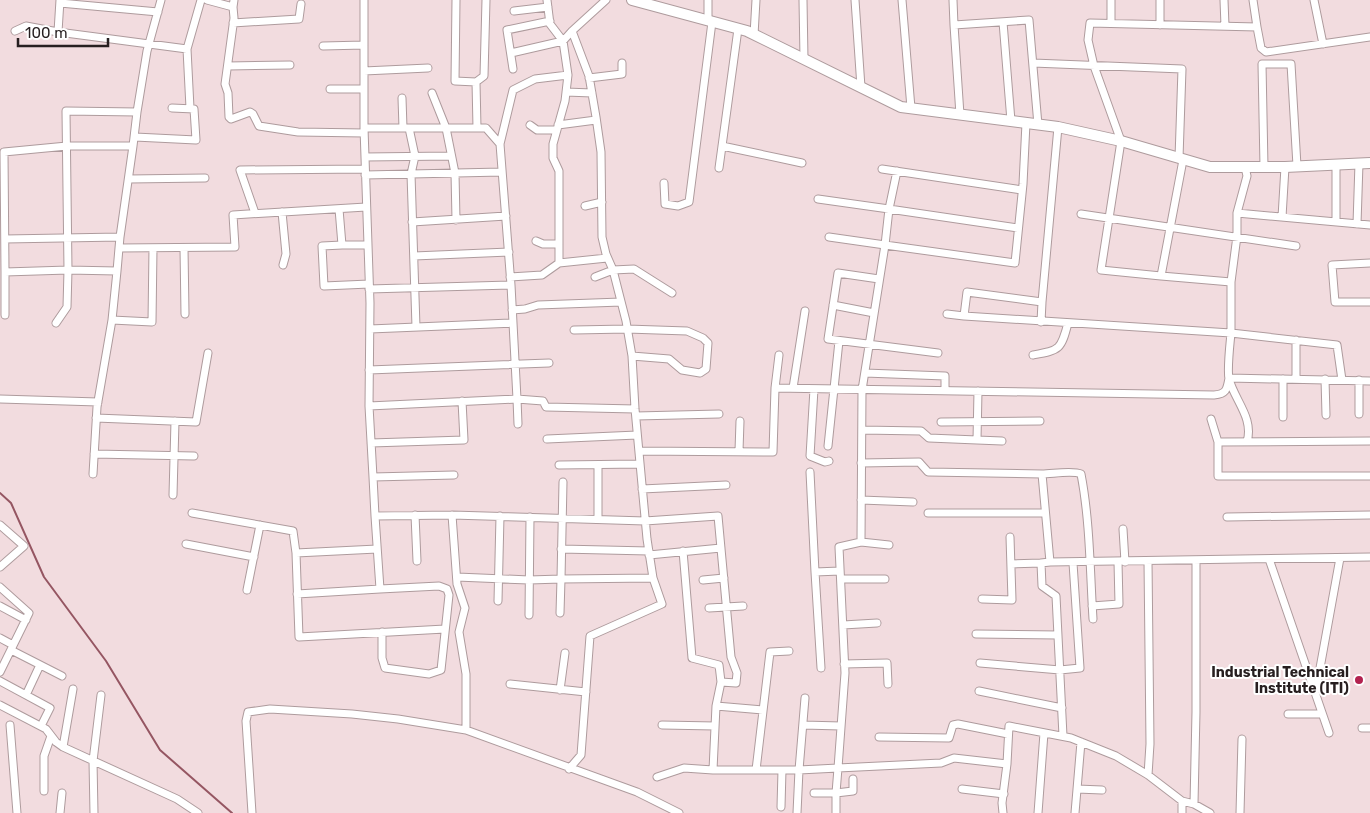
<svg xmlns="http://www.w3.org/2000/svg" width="1370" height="813" font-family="Rubik,sans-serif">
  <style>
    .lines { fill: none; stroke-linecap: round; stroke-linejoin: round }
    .stream { stroke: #955662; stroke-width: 2 }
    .street-casing { stroke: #ae9b9d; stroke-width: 9 }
    .secondary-casing { stroke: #ae9b9d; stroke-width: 12 }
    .street { stroke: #fff; stroke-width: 7 }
    .secondary { stroke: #fff; stroke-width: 10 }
    .poi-dot { fill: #b32350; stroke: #fff; stroke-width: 2 }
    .labels { text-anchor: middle; stroke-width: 4; stroke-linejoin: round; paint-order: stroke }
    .poi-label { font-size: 14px; font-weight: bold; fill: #271f20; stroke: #fff; text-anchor: end }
  </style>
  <rect width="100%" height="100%" fill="#f2dcdf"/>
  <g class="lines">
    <!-- stream -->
    <path class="stream" d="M 0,493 L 11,503 L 44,577 L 106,661 L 160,750 L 232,813"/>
    <!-- street casing -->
    <g class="street-casing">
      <path id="street" d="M 60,0 L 58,32 L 187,49 L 201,0
        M 207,0 L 233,7 L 234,0
        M 364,0 L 364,128 L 370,303 L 369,406 L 517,399 L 511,285 L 500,144 L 513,90 L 535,79 L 568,75 L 563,41 L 572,31 L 606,0
        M 456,0 L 455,81 L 476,82 L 477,128
        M 803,0 L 804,59
        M 855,0 L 861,87
        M 902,0 L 911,108
        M 953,0 L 954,25 L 1029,20 L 1038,125
        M 1224,0 L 1225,26
        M 1314,0 L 1323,44
        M 60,3 L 158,12
        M 233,7 L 234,18 L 225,84 L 228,93 L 229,117 L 231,119 L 250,112 L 253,114 L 259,126 L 298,132 L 364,133
        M 514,11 L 548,7
        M 708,21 L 708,0
        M 1003,22 L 1011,121
        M 233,23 L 299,19 L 301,4
        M 1111,23 L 1111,0
        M 954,25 L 960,115
        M 1160,25 L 1160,0
        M 1257,27 L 1261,48 L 1266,52 L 1370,37
        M 15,31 L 26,26 L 58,32
        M 754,35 L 756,0
        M 323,46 L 364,45
        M 187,49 L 190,108
        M 511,53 L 563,41 L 550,24 L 547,0
        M 1033,63 L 1182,69 L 1179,158
        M 228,66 L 290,65
        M 513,69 L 507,30 L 550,21
        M 364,71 L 428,68
        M 589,78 L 622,74 L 622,63
        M 476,82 L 484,76 L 486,0
        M 330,89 L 364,89
        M 566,92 L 592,93
        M 432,93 L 446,128 L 455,173 L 456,220
        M 402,98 L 403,128
        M 530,125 L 537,130 L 556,130
        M 558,125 L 596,120
        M 1058,127 L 1042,302 L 967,292 L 964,316 L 1231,333 C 1230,344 1227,369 1229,379 C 1235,401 1254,418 1247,442
        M 364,128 L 486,128 L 500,144
        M 409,128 L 415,156 L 411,174 L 416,327
        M 135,137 L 196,140 L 194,109 L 172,108
        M 722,146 L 802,163
        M 365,157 L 451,156
        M 1183,160 L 1161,276 L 1101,270 L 1121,141 L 1094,66 L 1088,40 L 1090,23 L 1257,27 L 1253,0
        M 1336,164 L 1336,222
        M 1264,167 L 1262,64 L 1291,64 L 1297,166
        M 719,168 L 738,29
        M 882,169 L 1022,190
        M 365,175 L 502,172
        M 129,179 L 205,178
        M 664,183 L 665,204 L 678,206 L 689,202 L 712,22
        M 818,199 L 889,209 L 897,171
        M 585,206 L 602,202
        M 339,209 L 342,245 L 322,246 L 324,286 L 369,284
        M 282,212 L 286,254 L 283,265
        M 255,213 L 240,170 L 365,169
        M 1237,213 L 1247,176 L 1245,167
        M 1081,214 L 1296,246
        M 1282,217 L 1285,167
        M 412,222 L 506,216
        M 1357,224 L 1359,163
        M 120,237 L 133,146
        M 829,237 L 885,245 L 889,209 L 1018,228
        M 5,239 L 120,237 L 119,248 L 235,247 L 233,215 L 366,207
        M 536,241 L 543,244 L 559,244
        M 342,245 L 368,245
        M 119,248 L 117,271 L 68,270 L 5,272 L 4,152 L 67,146 L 133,146 L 137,112
        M 184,248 L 185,314
        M 414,256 L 509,252
        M 559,263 L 559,171 L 553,158 L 553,144 L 565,101 L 568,75
        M 1370,263 L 1332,265 L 1335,302 L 1370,302
        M 117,271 L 112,320 L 152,322 L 153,248
        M 1161,276 L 1231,282 L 1237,236 L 1237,213 L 1370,225
        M 510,277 L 542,275 L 559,263 L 607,258
        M 595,277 L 613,270 L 634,269 L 672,293
        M 879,279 L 838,273 L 828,339 L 938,353
        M 1231,282 L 1231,333 L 1337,345 L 1342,380
        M 369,289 L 511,285
        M 833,305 L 874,313
        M 512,310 L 525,309 L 538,305 L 621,302
        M 947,314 L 964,316
        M 5,315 L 5,272
        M 1041,322 L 1042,302
        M 56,323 L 67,307 L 68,270 L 66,111 L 137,112 L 147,51 L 161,0
        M 370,329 L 513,323
        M 574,330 L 627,329 L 687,331 L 703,338 L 708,343 L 706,369 L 700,373 L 682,370 L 669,359 L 632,356
        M 1296,340 L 1296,379
        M 1033,355 C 1060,350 1061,350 1068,323
        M 369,370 L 549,363
        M 865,373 L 945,376 L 945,391
        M 1283,379 L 1283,417
        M 1325,379 L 1326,415
        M 1359,380 L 1359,414
        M 775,388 L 1214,395 C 1226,394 1227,390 1229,378 L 1370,381
        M 793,388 L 805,311
        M 814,389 L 810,456 L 825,462 L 829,461
        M 0,399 L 98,402
        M 369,406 L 373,477 L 454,475
        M 636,416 L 719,414
        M 96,418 L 196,422 L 208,353
        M 1211,419 L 1218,442
        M 941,422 L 1040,421
        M 518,424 L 517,399 L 543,401 L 546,407 L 635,409
        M 862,430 L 921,431 L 929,438 L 977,440 L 978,391
        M 547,439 L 637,435
        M 977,440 L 1002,441
        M 1370,441 L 1218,442 L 1218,476 L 1370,476
        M 371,443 L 464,440 L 462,401
        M 828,446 L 839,341
        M 639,451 L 773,452 L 775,388 L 779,355
        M 739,451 L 740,421
        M 94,454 L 194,456
        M 861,463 L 919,462 L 928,472 L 1042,474 L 1050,562 L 1370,557
        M 559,465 L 640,464
        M 598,465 L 598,519
        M 810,472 L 815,572
        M 93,474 L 97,407 L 112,320
        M 1042,474 C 1052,474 1073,470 1081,474 C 1090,521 1090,571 1093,619
        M 373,477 L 375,516 L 452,515 L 645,521 L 718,516 L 731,657 L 737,673 L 736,683 L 721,682 L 716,706 L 713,770
        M 563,482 L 561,579 L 653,578
        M 642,489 L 726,485
        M 173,495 L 175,421
        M 861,500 L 913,502
        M 192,513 L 293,531 L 296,553
        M 928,513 L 1045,513
        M 415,515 L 417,561
        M 452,515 L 457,584 L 465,608 L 459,632 L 466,674 L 466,730
        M 375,516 L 380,589 L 439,586 L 447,589 L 449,595 L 441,670 L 429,674 L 385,668 L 382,658 L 382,632
        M 1227,517 L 1370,515
        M 0,525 L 24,546 L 0,567
        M 1123,529 L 1125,562
        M 861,542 L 889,545
        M 186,544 L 254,557
        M 377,549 L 296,553 L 299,637 L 445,629
        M 561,549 L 649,551
        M 683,551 L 692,658 L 719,665 L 721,682
        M 649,555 L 721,548
        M 1269,559 L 1329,733
        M 1148,561 L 1150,744 L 1148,775
        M 1050,562 L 1041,563 L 1042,586 L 1056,596 L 1063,736
        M 1011,564 L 1041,563
        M 457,577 L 529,580 L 561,579 L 560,613
        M 841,579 L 885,579
        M 703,580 L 724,578
        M 0,587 L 29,613 L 0,672
        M 247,590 L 260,525
        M 297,594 L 380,589
        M 982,599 L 1012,600 L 1010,537
        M 498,601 L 500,516
        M 0,606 L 26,620
        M 1092,606 L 1119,604 L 1118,562
        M 709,608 L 743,606
        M 529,615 L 530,517
        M 843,625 L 877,623
        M 976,634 L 1058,635
        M 0,638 L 13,645
        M 11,650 L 62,676
        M 980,663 L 1060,670 L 1080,668 L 1073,563
        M 844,664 L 887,663 L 888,684
        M 821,668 L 815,572 L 840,571
        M 0,681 L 50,708 L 41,726
        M 510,684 L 586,692
        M 560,690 L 565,653
        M 1316,690 L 1340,558
        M 979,691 L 1062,708
        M 26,695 L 40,665
        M 0,705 L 46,729 L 56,742 L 63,747 L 177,799 L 198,813
        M 716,706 L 763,710
        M 1288,714 L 1322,714
        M 10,725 L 17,813
        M 662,725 L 715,726
        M 803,725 L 841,726
        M 1362,728 L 1370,728
        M 879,737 L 949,738 L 953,725 L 958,724 L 1008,734
        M 63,747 L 73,689
        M 569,769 L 581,755 L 590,636 L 662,604 L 653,578 L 647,539 L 635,409 L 632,356 L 626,321 L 613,270 L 606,254 L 602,237 L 601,152 L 596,117 L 589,76 L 572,31
        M 756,770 L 770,652 L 789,651
        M 657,777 L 684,768 L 713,770 L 799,770 L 805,698
        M 962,789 L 1004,794
        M 1077,789 L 1102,790
        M 44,791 L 44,756 L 51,736
        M 814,793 L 836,793 L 838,768 L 941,763 L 954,758 L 1007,764 L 1009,726 L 1071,738 L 1116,756 L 1148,775 L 1182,801 L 1194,804 L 1210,813
        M 1194,804 L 1196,712 L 1196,560
        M 781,807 L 782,770
        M 60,813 L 62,793
        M 94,813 L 93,761 L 101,695
        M 252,813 L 246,721 L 248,712 L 270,709 L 352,714 L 398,719 L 466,730 L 637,792 L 679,813
        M 797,813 L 799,770 L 838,768 L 845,673 L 839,547 L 861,542 L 862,390 L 885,245 L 1015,263 L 1023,184 L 1026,123
        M 836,813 L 836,793 L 853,791 L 853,779
        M 1003,813 L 1002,803 L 1007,764
        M 1038,813 L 1044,733
        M 1075,813 L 1081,742
        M 1182,813 L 1182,801
        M 1240,813 L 1242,739"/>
    </g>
    <!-- secondary casing -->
    <g class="secondary-casing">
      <path id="secondary" d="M 632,0 L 747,31 L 901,107 L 1058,127 L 1121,141 L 1210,167 L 1285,167 L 1370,163"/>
    </g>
    <!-- street -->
    <use href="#street" class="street"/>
    <!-- secondary -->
    <use href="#secondary" class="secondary"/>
  </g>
  <!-- markers -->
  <circle class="poi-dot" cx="1359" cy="680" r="5"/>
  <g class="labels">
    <!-- poi labels -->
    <g class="poi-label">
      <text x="1349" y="677">Industrial Technical<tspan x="1349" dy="16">Institute (ITI)</tspan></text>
    </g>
  </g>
  <!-- scale -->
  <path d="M18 38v8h90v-8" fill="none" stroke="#271f20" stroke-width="2.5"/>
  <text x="25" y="38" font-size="15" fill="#271f20" stroke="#ffffff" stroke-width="4" paint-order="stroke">100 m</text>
</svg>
